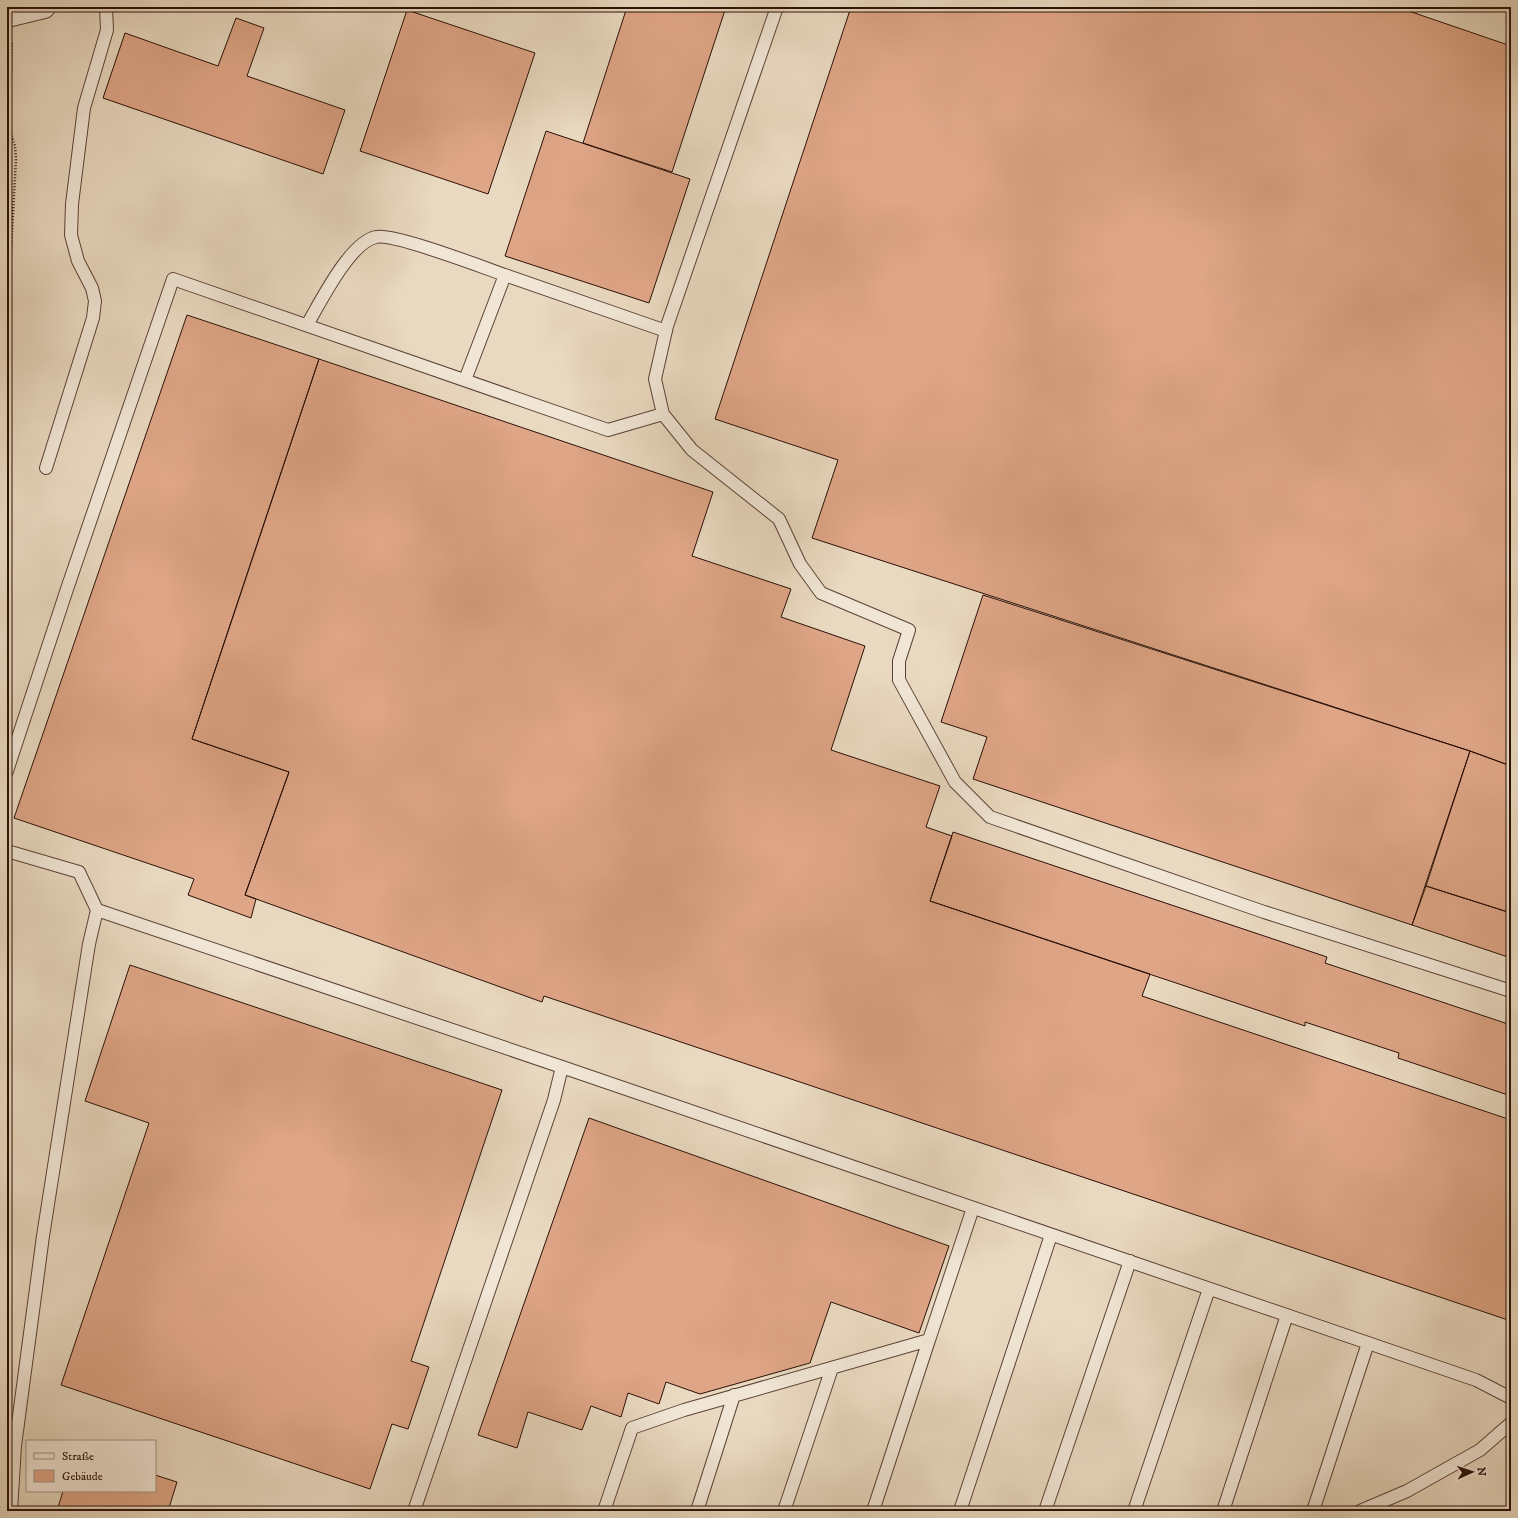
<svg xmlns="http://www.w3.org/2000/svg" width="1518" height="1518" font-family="'IM FELL DW Pica',serif">
  <style>
    .building { fill: #dea586; stroke: #2b1007 }
    .lines { fill: none; stroke-linecap: round; stroke-linejoin: round }
    .lane-casing { stroke: #5a4235; stroke-width: 14 }
    .street-casing { stroke: #5a4235; stroke-width: 24 }
    .path { stroke: #2b1007; stroke-width: 2.5; stroke-dasharray: 1 2; stroke-linecap: butt }
    .lane { stroke: #f1e6d6; stroke-width: 12 }
    .street { stroke: #f1e6d6; stroke-width: 22 }
  </style>
  <rect width="100%" height="100%" fill="#e9d9c0"/>
  <filter id="stains"><feTurbulence type="fractalNoise" baseFrequency=".005" numOctaves="4"/><feColorMatrix values="0 0 0 0 .2 0 0 0 0 .09 0 0 0 0 .02 0 0 0 .5 -.17"/></filter>
  <radialGradient id="worn" r=".72"><stop offset=".6" stop-color="#630" stop-opacity="0"/><stop offset="1" stop-color="#630" stop-opacity=".3"/></radialGradient>
  <!-- building -->
  <path class="building" d="M 627,7 L 726,7 L 672,172 L 583,143 Z
    M 851,7 L 1397,7 L 1511,46 L 1511,766 L 1470,751 L 812,538 L 838,460 L 715,419 Z
    M 407,10 L 535,53 L 488,194 L 360,151 Z
    M 236,18 L 264,28 L 247,76 L 345,110 L 323,174 L 103,98 L 125,33 L 218,66 Z
    M 546,131 L 690,179 L 649,303 L 505,256 Z
    M 187,315 L 319,359 L 192,739 L 289,772 L 245,895 L 256,899 L 251,918 L 188,895 L 194,879 L 14,818 Z
    M 319,359 L 713,492 L 692,556 L 791,589 L 781,617 L 865,646 L 831,750 L 940,786 L 926,827 L 952,836 L 930,901 L 1150,974 L 1142,996 L 1511,1120 L 1511,1321 L 544,996 L 542,1002 L 245,895 L 289,772 L 192,739 Z
    M 983,595 L 1470,751 L 1412,925 L 973,779 L 987,737 L 941,722 Z
    M 1470,751 L 1511,766 L 1511,913 L 1426,886 Z
    M 953,832 L 1327,957 L 1325,963 L 1511,1025 L 1511,1096 L 1398,1058 L 1399,1053 L 1305,1022 L 1305,1026 L 930,901 Z
    M 1426,886 L 1511,913 L 1511,958 L 1412,925 Z
    M 130,965 L 502,1090 L 411,1361 L 429,1367 L 408,1429 L 392,1424 L 370,1489 L 61,1385 L 149,1123 L 85,1101 Z
    M 589,1118 L 949,1246 L 919,1333 L 831,1302 L 810,1363 L 700,1394 L 666,1382 L 659,1404 L 628,1393 L 621,1417 L 591,1406 L 582,1430 L 528,1412 L 517,1448 L 478,1435 Z
    M 155,1475 L 177,1482 L 168,1511 L 57,1511 L 63,1491 L 155,1491 Z"/>
  <g class="lines">
    <!-- lane casing -->
    <g class="lane-casing">
      <path id="lane" d="M 777,7 L 667,326 L 655,379 L 663,414 L 692,450 L 779,519 L 800,564 L 821,593 L 909,630 L 899,661 L 899,680 L 955,782 L 990,817 L 1264,912 L 1511,991
        M 307,325 C 320,303 350,242 376,237 C 394,233 482,267 505,275
        M 465,380 L 505,275 L 666,331
        M 46,468 L 93,318 L 95,301 L 92,288 L 78,261 L 71,235 L 72,204 L 84,108 L 107,30 L 106,7
        M 7,771 L 67,589 L 173,279 L 608,430 L 663,414
        M 7,851 L 79,872 L 97,910
        M 11,1511 L 15,1446 L 43,1236 L 89,944 L 97,910 L 562,1067 L 1476,1380 L 1511,1398
        M 414,1511 L 554,1100 L 562,1067
        M 604,1511 L 632,1428 L 684,1410 L 929,1340 L 973,1208
        M 697,1511 L 734,1395
        M 784,1511 L 832,1368
        M 873,1511 L 929,1340
        M 960,1511 L 1051,1235
        M 1045,1511 L 1130,1261
        M 1134,1511 L 1209,1289
        M 1223,1511 L 1287,1315
        M 1313,1511 L 1368,1343
        M 1360,1511 L 1407,1491 L 1480,1450 L 1511,1423"/>
    </g>
    <!-- street casing -->
    <g class="street-casing">
      <path id="street" d="M 7,16 L 44,7"/>
    </g>
    <!-- path -->
    <path class="path" d="M 7,206 L 13,206
      M 7,325 L 16,159 L 15,146 L 9,128 L 12,42"/>
    <!-- lane -->
    <use href="#lane" class="lane"/>
    <!-- street -->
    <use href="#street" class="street"/>
  </g>
  <!-- margin -->
  <rect width="1518" height="1518" fill="none" stroke="#e9d9c0" stroke-width="24"/>
  <rect x="8" y="8" width="1502" height="1502" fill="none" stroke="#2b1007" stroke-width="2"/>
  <rect x="12" y="12" width="1494" height="1494" fill="none" stroke="#2b1007"/>
  <!-- legend -->
  <rect x="26" y="1440" width="130" height="52" fill="#f1e6d6" stroke="#a29083"/>
  <rect x="34" y="1453" width="20" height="6" fill="#f1e6d6" stroke="#a29083"/>
  <text x="62" y="1460" font-size="12" fill="#2b1007">Straße</text>
  <rect x="34" y="1470" width="20" height="12" fill="#dea586" stroke="#a29083"/>
  <text x="62" y="1480" font-size="12" fill="#2b1007">Gebäude</text>
  <!-- north arrow -->
  <g transform="translate(1472 1472) rotate(87)" stroke="#f1e6d6" stroke-width="3" paint-order="stroke">
  <path d="M0-3L7 15L0 10L-7 15Z" fill="#2b1007"/>
  <text y="-6" font-size="11" font-weight="bold" text-anchor="middle" fill="#2b1007">N</text>
  </g>
  <rect width="100%" height="100%" filter="url(#stains)"/>
  <rect width="100%" height="100%" fill="url(#worn)"/>
</svg>
